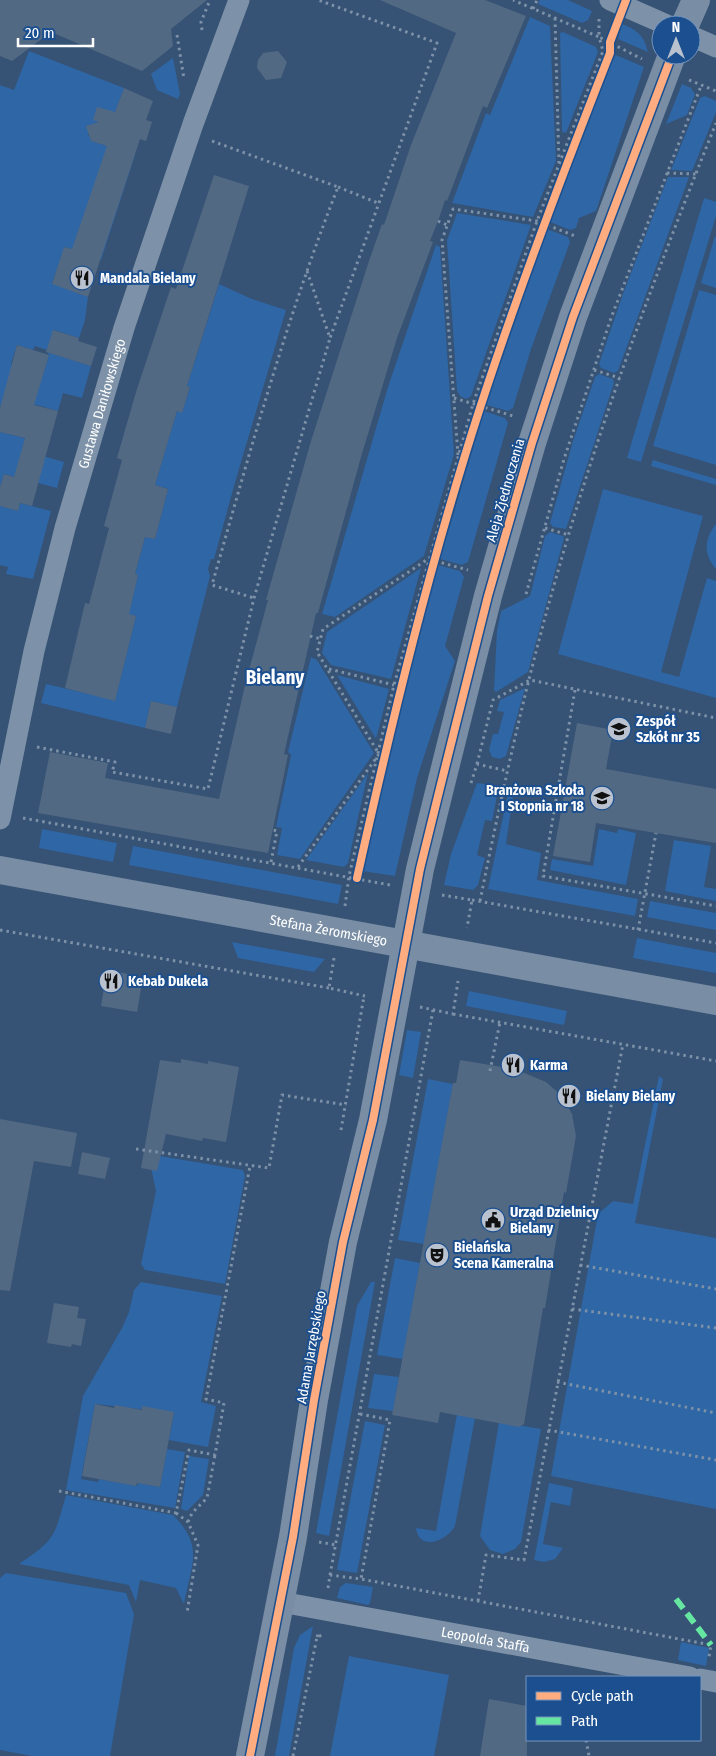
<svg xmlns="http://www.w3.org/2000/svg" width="716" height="1756" font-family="'Fira Sans Condensed',sans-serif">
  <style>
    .green { fill: #2f66a5 }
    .building { fill: #526984 }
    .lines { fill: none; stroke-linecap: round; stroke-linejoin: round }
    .path { stroke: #7d92a8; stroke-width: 3; stroke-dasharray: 2.5 4; stroke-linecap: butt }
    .street { stroke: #7d92a8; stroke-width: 21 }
    .secondary { stroke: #798da4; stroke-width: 28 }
    .quiet { stroke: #66e7a1; stroke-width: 6; stroke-dasharray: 12 6; stroke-linecap: butt }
    .cycleway-casing { stroke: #1b4f8f; stroke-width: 11 }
    .cycleway { stroke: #ffac80; stroke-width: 8 }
    .labels { text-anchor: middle; stroke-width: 4; stroke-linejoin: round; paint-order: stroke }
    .poi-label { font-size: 14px; font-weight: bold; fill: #fff; stroke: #1b4f8f; text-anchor: start }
    .street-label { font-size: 14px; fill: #fff; stroke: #1b4f8f }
    .district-label { font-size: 19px; font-weight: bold; fill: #fff; stroke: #1b4f8f }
  </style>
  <rect width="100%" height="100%" fill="#365274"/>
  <!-- green -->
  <path class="green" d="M 540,0 L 568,0 L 592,11 L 588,20 L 582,23 L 538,4 Z
    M 530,17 L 550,26 L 556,161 L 533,217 L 452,203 L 486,113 L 490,115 Z
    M 622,24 C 637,30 644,35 648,52 L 618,39 Z
    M 563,32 L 596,47 L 598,52 L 566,133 L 562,132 L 560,33 Z
    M 29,51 L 124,88 L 110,126 L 91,125 L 88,134 L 92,141 L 135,155 L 101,260 L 65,247 L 52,283 L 88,297 L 85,320 L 79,338 L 54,330 L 47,350 L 35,346 L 33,350 L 17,345 L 11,364 L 43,375 L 49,355 L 47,352 L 91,366 L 82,398 L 63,393 L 58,411 L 4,396 L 0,408 L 0,85 L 14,90 Z
    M 616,55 L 644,67 L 596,211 L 579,218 L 576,228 L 570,230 L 550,222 L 612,58 Z
    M 173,58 L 180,94 L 178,99 L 157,90 L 151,74 Z
    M 682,84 L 691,88 L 695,94 L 687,115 L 666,124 Z
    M 705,96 L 716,101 L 716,112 L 692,171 L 671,170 L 700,98 Z
    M 668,177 L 689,177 L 618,371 L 614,373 L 601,368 L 599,364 L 624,291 Z
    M 704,198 L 716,202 L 716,216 L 641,462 L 627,458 Z
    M 457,213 L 531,225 L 471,396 L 467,399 L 461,397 L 457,391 L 447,240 Z
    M 547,229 L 568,237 L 570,242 L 531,349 L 513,408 L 508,411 L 486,405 Z
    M 715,236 L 716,237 L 716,288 L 701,283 Z
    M 436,245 L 440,247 L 454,454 L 424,556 L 335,617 L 322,614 L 388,387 Z
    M 219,284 L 252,299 L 286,310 L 236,479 L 214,559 L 211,559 L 208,569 L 210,576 L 177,707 L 151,701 L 145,728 L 41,703 L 46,684 L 115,700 L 136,616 L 128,614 L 138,575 L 135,574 L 145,537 L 155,539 L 168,489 L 155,485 L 177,411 L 182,412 L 190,388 L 187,386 Z
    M 699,290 L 716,295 L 716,465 L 653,446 Z
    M 599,374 L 613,379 L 614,383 L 566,529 L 553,527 L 550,523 L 573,441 L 595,377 Z
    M 484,411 L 505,418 L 508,423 L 468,562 L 462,565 L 440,559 Z
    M 0,432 L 25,438 L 22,450 L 64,462 L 57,488 L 4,474 L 0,487 Z
    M 653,460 L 716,479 L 716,485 L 651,466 Z
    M 603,489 L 703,516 L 661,672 L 679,677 L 707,578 L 716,581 L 716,698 L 558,654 Z
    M 20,503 L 51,511 L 33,579 L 6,574 L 8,567 L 0,565 L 0,506 L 18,511 Z
    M 716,524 L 716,569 C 703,554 704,539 716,524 Z
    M 550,532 L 563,536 L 564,538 L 528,672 L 496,692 L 494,690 L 497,631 L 501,611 L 530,596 L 545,536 Z
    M 438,565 L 460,571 L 464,577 L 445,646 L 455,661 L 417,778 L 395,876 L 362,871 L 403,695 Z
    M 421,568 L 391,679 L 331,665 L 322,653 L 327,632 Z
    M 311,657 L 317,660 L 374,753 L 300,859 L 277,855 L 282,828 L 276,827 L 291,755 L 288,752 Z
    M 337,675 L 389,689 L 376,739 Z
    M 525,688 L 506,756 L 500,759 L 492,757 L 489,750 L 493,734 L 498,734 L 504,712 L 497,711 L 500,700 Z
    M 368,773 L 348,863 L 344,867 L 306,860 Z
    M 477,783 L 499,786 L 492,821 L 485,820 L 477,855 L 485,858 L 478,885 L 473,890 L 444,885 L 451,854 Z
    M 508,793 L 513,796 L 506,844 L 541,853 L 537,880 L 638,899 L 635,916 L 488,889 Z
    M 42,829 L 117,843 L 113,862 L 39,848 Z
    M 599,829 L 617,833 L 618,829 L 636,833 L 626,885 L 550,870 L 552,859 L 593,866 Z
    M 674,840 L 711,846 L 704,887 L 716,889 L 716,901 L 665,891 Z
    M 133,846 L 342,885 L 338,904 L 129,865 Z
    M 650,901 L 716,913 L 716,930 L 647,917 Z
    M 637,938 L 716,953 L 716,973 L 633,958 Z
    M 232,942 L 325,959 L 314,972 L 238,958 Z
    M 469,991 L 567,1011 L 564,1025 L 466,1006 Z
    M 407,1030 L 421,1032 L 413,1078 L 399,1075 Z
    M 659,1076 L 663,1079 L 635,1223 L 716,1238 L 716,1509 L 551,1476 L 598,1214 L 613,1201 L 633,1204 Z
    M 428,1079 L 453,1084 L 424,1244 L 398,1240 Z
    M 148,1154 L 243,1170 L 245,1176 L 225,1284 L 145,1270 L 141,1264 L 156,1191 Z
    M 395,1258 L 420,1263 L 403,1359 L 377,1355 Z
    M 141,1282 L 222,1296 L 201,1402 L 216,1406 L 208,1447 L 169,1440 L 174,1413 L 95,1404 L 81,1479 L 98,1482 L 99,1479 L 137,1486 L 138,1483 L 160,1487 L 167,1449 L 185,1452 L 175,1508 L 66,1490 L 83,1396 L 122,1328 L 129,1312 L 134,1290 Z
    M 371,1282 L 375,1282 L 329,1536 L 316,1533 L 357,1306 Z
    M 374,1374 L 399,1377 L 393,1411 L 368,1408 Z
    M 457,1414 L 475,1418 L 455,1526 C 447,1541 419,1552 416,1528 L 436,1531 Z
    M 365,1421 L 385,1425 L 357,1573 L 337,1570 Z
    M 499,1422 L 541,1429 L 521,1542 L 515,1549 L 503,1554 L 490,1550 L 480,1536 Z
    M 189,1456 L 209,1459 L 203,1495 L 187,1511 L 181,1509 Z
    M 549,1483 L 573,1488 L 570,1506 L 551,1502 L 543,1544 L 563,1548 L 555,1559 L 544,1562 L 534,1560 Z
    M 66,1495 L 173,1515 C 205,1547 191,1565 184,1604 L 176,1588 L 140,1580 L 136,1602 L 129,1585 L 19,1564 C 56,1539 54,1537 66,1495 Z
    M 6,1573 L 126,1593 L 134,1614 L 110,1756 L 32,1756 L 0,1750 L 0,1578 Z
    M 346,1583 L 373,1587 L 370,1603 L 368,1605 L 337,1598 L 340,1587 Z
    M 313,1626 L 289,1756 L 275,1756 L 294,1648 L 300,1635 Z
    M 681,1642 L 709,1648 L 706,1666 L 678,1660 Z
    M 349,1656 L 449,1675 L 434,1756 L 330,1756 Z"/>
  <!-- building -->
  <path class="building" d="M 0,0 L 207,0 L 171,29 L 173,46 L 142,71 L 51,32 L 12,61 L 0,56 Z
    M 380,0 L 485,0 L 526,16 L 487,108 L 483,106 L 447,201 L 445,200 L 438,221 L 430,241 L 433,242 L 397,338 L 361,457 L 318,613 L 316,613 L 284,754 L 288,755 L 268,853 L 38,813 L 50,752 L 108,763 L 105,778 L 219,799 L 246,681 L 268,600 L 266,600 L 311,441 L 369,261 L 382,224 L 384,225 L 411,145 L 456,33 Z
    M 278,51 L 287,62 L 281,78 L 266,80 L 257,68 L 258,60 L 263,53 Z
    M 124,88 L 153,101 L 146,120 L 152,122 L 146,141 L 140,139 L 88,297 L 52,284 L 64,247 L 72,249 L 107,146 L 91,141 L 86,126 L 99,122 L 93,120 L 97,107 L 115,112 Z
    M 214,175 L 249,186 L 187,386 L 190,387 L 182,413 L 177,411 L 155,485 L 168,489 L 155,539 L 145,537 L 135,574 L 138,575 L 129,614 L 136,616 L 115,701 L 65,688 L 85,603 L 89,604 L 109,528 L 104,526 L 122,460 L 117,458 L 136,392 L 171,287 L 176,289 Z
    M 53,330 L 79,338 L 78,341 L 97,347 L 91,366 L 46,352 Z
    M 17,345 L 49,355 L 34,405 L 58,411 L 32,506 L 20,503 L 18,511 L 0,506 L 0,487 L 4,474 L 14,477 L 25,438 L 0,432 L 0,408 Z
    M 151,701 L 177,707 L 171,734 L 145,728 Z
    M 577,723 L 613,730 L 606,769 L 716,789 L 716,843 L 596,823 L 590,862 L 553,856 Z
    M 107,970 L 143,977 L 137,1012 L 101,1006 Z
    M 504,1057 L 524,1061 L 522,1072 L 546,1082 L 562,1096 L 572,1114 L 576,1136 L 566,1193 L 564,1192 L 545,1308 L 543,1308 L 524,1424 L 519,1427 L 440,1412 L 438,1423 L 392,1415 L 453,1083 L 456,1083 L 460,1060 L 502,1067 Z
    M 181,1059 L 208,1064 L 208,1061 L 239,1067 L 226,1142 L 203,1138 L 202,1141 L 166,1134 L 157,1171 L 141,1168 L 160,1060 L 181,1063 Z
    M 0,1119 L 77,1133 L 71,1167 L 34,1161 L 10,1291 L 0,1290 Z
    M 82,1152 L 110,1158 L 105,1179 L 78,1174 Z
    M 54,1303 L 79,1307 L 77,1318 L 86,1319 L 81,1346 L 72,1344 L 71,1347 L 47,1343 Z
    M 95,1404 L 114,1408 L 115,1405 L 142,1410 L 142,1406 L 174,1412 L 160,1487 L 137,1483 L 136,1486 L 82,1476 Z
    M 489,1699 L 527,1706 L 527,1756 L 480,1756 Z"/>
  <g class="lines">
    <!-- path -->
    <path class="path" d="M 533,9 L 537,0
      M 555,18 L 559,165
      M 599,19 L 599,37 L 642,59
      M 202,30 L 201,22 L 210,0
      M 177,35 L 184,79
      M 689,80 L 716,91
      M 212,141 L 338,187 C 287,317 250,451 212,585 L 254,598
      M 667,173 L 696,174
      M 338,187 L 378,203
      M 438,221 L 447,225
      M 307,271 L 330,338 L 437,43 L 318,0
      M 594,370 L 620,378
      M 454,398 L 513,416
      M 458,455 L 442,240 L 453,209 L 537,221 L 575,236
      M 545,528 L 569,535
      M 526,594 L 564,459 L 611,318 L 701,86
      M 310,636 L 321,639
      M 329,669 L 394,685
      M 575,690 L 543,876 L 716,906
      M 37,747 L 115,762 L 112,772 L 208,789 L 254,598 L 330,338
      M 477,764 L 493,700 L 530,680 L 716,718
      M 471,783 L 477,764 L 507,771
      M 23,818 L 390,885
      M 271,862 L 277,831 L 273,830
      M 298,867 L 379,754 L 317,652 L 323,629 L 428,559 L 468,570
      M 442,895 L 472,900 L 467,928
      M 472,900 L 716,943
      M 480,901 C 502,792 526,682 557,575 C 600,421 657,271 716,123
      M 345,906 L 349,876 L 394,685 L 473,404 L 537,221 L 603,51 L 599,37 L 513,0
      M 0,930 L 329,988
      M 638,930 L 656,833
      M 334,958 L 329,988 L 365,996
      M 420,1007 L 453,1014 L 458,981
      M 453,1014 L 716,1061
      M 490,1071 L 500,1022
      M 341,1130 L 364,996
      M 136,1149 L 269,1168 L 282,1095 L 346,1105
      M 580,1265 L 716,1289
      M 572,1309 L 716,1328
      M 557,1382 L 716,1413
      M 360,1414 L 390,1420 L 361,1579
      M 548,1430 L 716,1460
      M 59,1491 L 176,1513 L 189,1450 L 215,1455 L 224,1403 L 206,1399 L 250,1166
      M 176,1513 L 188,1522 L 198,1545 L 187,1613
      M 188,1522 L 192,1513 L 207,1498 L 215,1455
      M 319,1542 L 336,1545
      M 330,1575 L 433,1010
      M 328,1588 L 330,1575 L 361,1579 L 711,1645 L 709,1657
      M 478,1601 L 486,1555 L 524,1560 L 623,1044
      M 317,1637 L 319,1631
      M 586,1740 L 589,1756
      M 293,1756 L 317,1637 L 325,1634"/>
    <!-- street -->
    <g class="street">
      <path d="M 610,0 L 667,25"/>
      <path d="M 691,36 L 716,47"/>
      <path id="s1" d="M 0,819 L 34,651 L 65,528 L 124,328 L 193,124 L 239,0"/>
      <path id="s2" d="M 281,1602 L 690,1677"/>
      <path d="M 700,1679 L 716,1682"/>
    </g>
    <!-- secondary -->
    <g class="secondary">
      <path d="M 685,25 L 696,0"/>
      <path id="s3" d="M 0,870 L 716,1001"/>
      <path d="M 250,1756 L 293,1537 L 314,1400 L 343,1242 L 373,1120 L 420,869 L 440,788 L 488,596 L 532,443 L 573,317 L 672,55"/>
    </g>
    <!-- quiet -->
    <path class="quiet" d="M 676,1599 L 711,1645"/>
    <!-- cycleway casing -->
    <g class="cycleway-casing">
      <path id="cycleway" d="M 357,878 C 392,720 430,562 480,408 C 519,288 564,170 610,53 L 610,42 L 626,0
        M 250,1756 L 293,1537 L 314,1400 L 343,1242 L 373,1120 L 420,869 L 440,788 L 488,596 L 532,443 L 573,317 L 672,55"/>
    </g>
    <!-- cycleway -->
    <use href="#cycleway" class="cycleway"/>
  </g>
  <!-- icons -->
  <defs>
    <g id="restaurant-disc" transform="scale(1.25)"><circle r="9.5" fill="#b9c2ce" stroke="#1b4f8f"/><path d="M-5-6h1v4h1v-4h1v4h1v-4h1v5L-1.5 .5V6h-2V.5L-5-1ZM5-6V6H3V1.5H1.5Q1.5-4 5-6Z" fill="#111"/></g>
    <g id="school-disc" transform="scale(1.25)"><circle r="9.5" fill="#b9c2ce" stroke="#1b4f8f"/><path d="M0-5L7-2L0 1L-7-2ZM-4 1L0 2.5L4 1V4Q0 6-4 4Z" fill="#111"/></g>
    <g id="civic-disc" transform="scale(1.25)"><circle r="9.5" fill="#b9c2ce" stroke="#1b4f8f"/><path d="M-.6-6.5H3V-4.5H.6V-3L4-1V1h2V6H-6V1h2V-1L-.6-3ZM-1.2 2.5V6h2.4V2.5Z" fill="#111"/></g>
    <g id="theatre-disc" transform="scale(1.25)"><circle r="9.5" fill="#b9c2ce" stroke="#1b4f8f"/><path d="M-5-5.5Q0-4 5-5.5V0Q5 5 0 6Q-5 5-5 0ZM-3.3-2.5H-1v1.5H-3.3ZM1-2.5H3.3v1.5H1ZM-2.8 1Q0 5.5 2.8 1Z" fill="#111"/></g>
  </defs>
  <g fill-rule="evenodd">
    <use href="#restaurant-disc" x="82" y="278"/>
    <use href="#school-disc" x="619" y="729"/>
    <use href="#school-disc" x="602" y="798"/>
    <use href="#restaurant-disc" x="111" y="981"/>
    <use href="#restaurant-disc" x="513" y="1065"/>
    <use href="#restaurant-disc" x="569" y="1096"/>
    <use href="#civic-disc" x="493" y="1220"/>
    <use href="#theatre-disc" x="437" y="1255"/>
  </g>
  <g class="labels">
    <!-- poi labels -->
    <g class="poi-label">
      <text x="100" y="283">Mandala Bielany</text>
      <text x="636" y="726">Zespół<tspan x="636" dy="16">Szkół nr 35</tspan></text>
      <text x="584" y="795" text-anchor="end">Branżowa Szkoła<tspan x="584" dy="16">I Stopnia nr 18</tspan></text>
      <text x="128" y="986">Kebab Dukela</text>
      <text x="530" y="1070">Karma</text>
      <text x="586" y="1101">Bielany Bielany</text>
      <text x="510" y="1217">Urząd Dzielnicy<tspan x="510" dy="16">Bielany</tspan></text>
      <text x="454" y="1252">Bielańska<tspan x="454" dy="16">Scena Kameralna</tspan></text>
    </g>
    <!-- street labels -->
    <g class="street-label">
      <text dy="5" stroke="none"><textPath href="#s1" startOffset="428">Gustawa Daniłowskiego</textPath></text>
      <text transform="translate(505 490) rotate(-74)" y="5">Aleja Zjednoczenia</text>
      <text dy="5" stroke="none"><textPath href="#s3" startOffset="334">Stefana Żeromskiego</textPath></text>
      <text transform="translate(311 1347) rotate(-80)" y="5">Adama Jarzębskiego</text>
      <text dy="5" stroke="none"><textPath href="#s2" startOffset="208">Leopolda Staffa</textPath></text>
    </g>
    <!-- district labels -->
    <g class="district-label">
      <text x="275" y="684">Bielany</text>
    </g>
  </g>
  <!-- legend -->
  <rect x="526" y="1676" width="175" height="65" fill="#1b4f8f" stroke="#7695bc"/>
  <rect x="536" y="1692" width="25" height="8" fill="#ffac80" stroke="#7695bc"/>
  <text x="571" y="1701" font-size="15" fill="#ffffff">Cycle path</text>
  <rect x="536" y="1717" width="25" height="8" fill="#66e7a1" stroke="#7695bc"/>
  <text x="571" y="1726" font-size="15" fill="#ffffff">Path</text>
  <!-- north arrow -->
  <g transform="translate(676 40)"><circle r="24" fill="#1b4f8f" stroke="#7695bc"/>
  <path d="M0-4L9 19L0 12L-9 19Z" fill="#b9c2ce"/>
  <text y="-8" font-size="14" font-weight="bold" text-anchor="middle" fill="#ffffff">N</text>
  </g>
  <!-- scale -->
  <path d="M18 38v8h75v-8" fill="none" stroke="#ffffff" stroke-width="2.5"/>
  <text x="25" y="38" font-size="15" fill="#ffffff" stroke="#1b4f8f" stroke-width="4" paint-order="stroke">20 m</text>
</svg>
